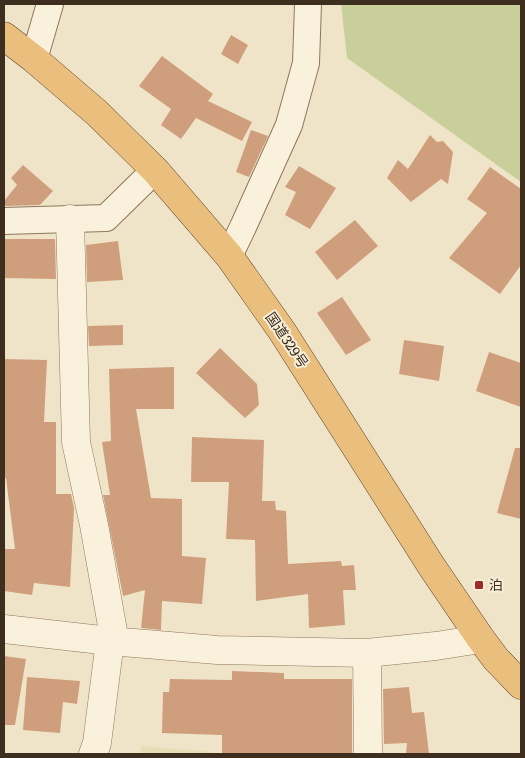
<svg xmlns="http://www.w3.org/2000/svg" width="525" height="758" font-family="Literata,'Noto Sans JP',serif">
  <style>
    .farmland { fill: #e6deb5 }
    .green { fill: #c9cf9b }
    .building { fill: #cf9f7d }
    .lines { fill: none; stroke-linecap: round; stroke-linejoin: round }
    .minor-casing { stroke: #8d765c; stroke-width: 28 }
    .tertiary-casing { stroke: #8d765c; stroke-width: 29 }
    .trunk-casing { stroke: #5b4430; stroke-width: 29 }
    .minor { stroke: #faf1dc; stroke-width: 26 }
    .tertiary { stroke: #faf1dc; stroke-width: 28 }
    .trunk { stroke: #eabe7c; stroke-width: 28 }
    .poi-dot { fill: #9e2a2b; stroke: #f7eed8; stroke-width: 2 }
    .labels { text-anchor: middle; stroke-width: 4; stroke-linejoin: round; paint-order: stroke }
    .street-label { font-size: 14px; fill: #3d2e20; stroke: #f7eed8 }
    .poi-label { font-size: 14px; fill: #3d2e20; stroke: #f7eed8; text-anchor: start }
  </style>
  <rect width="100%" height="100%" fill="#f0e4c8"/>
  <!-- farmland -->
  <path class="farmland" d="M 141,746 L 213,752 L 213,754 L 140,754 Z"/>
  <!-- green -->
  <path class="green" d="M 341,4 L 521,4 L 521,182 L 347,58 Z"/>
  <!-- building -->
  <path class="building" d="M 231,35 L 248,45 L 238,64 L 221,54 Z
    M 162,56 L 213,94 L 208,101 L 252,122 L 242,141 L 196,118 L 181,139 L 161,125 L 171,109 L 139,86 Z
    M 251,130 L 268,136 L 249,177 L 236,172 Z
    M 430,135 L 437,142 L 443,141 L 453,152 L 448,184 L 441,179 L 411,202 L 387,178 L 398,160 L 408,169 Z
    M 23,165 L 53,191 L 40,205 L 6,206 L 4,203 L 4,201 L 17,185 L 11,178 Z
    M 299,166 L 336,188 L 310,229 L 285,215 L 296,192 L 285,187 Z
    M 490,167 L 521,189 L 521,265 L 500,294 L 449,258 L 487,213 L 467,199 Z
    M 355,220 L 378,246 L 337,280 L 315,252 Z
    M 4,239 L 55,239 L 56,279 L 4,278 Z
    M 118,241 L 123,280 L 87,282 L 86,245 Z
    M 342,297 L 371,340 L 346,355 L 317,313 Z
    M 123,325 L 123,345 L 89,346 L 88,326 Z
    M 404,340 L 444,346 L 439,381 L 399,374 Z
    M 220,348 L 257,384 L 259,405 L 245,418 L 196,373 Z
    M 489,352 L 521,363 L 521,407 L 476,391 Z
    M 4,359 L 47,360 L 44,422 L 56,422 L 56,494 L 71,494 L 74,508 L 70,587 L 34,583 L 32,595 L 4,591 L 4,549 L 15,549 L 6,478 L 4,478 Z
    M 174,367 L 174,409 L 136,409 L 151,498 L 182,499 L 182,556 L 206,558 L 202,604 L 162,601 L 161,630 L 141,628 L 145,590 L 123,596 L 103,495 L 110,495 L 102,442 L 111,441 L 109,369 Z
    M 192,437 L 264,440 L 262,501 L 275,501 L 276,510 L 286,511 L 288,564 L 341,561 L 342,566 L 354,565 L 356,590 L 343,590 L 345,625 L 309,628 L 308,594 L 256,601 L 255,540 L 226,539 L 229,482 L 191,482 Z
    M 515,448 L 521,448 L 521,519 L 497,513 Z
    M 4,656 L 26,659 L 15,725 L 4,725 Z
    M 232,671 L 284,673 L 284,679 L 352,679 L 352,754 L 222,754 L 222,735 L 162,733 L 163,692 L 169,692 L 170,679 L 232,680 Z
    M 27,677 L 80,681 L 77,704 L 63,702 L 60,733 L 23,730 Z
    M 409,687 L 412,713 L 424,712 L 429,754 L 406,754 L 407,743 L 384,744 L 383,689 Z"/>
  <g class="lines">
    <!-- minor casing -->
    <g class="minor-casing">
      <path id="minor" d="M 34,59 L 50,4
        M 4,221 L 106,218 L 155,170
        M 229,256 L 243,227 L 289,125 L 306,63 L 308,4"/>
    </g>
    <!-- tertiary casing -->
    <g class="tertiary-casing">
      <path id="tertiary" d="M 70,219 L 76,442 L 94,525 L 113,631 L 110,641 L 97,743 L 93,754
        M 4,629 L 110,641 L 217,650 L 367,653 L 436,646 L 481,639
        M 367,653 L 368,754"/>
    </g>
    <!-- trunk casing -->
    <g class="trunk-casing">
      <path id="trunk" d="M 4,36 L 34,59 L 97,113 L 155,170 L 229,256 L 282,331 L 432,567 L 481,639 L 496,659 L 521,685"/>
    </g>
    <!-- minor -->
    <use href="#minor" class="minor"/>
    <!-- tertiary -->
    <use href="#tertiary" class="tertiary"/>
    <!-- trunk -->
    <use href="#trunk" class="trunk"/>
  </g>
  <!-- markers -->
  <rect class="poi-dot" x="474" y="580" width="10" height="10" rx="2.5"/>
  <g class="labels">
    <!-- street labels -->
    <g class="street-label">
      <text transform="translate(287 340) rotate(56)" y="5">国道329号</text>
    </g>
    <!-- poi labels -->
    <g class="poi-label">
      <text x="489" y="590">泊</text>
    </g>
  </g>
  <!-- border -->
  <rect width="525" height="758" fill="none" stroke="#3d2e20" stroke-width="10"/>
</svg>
